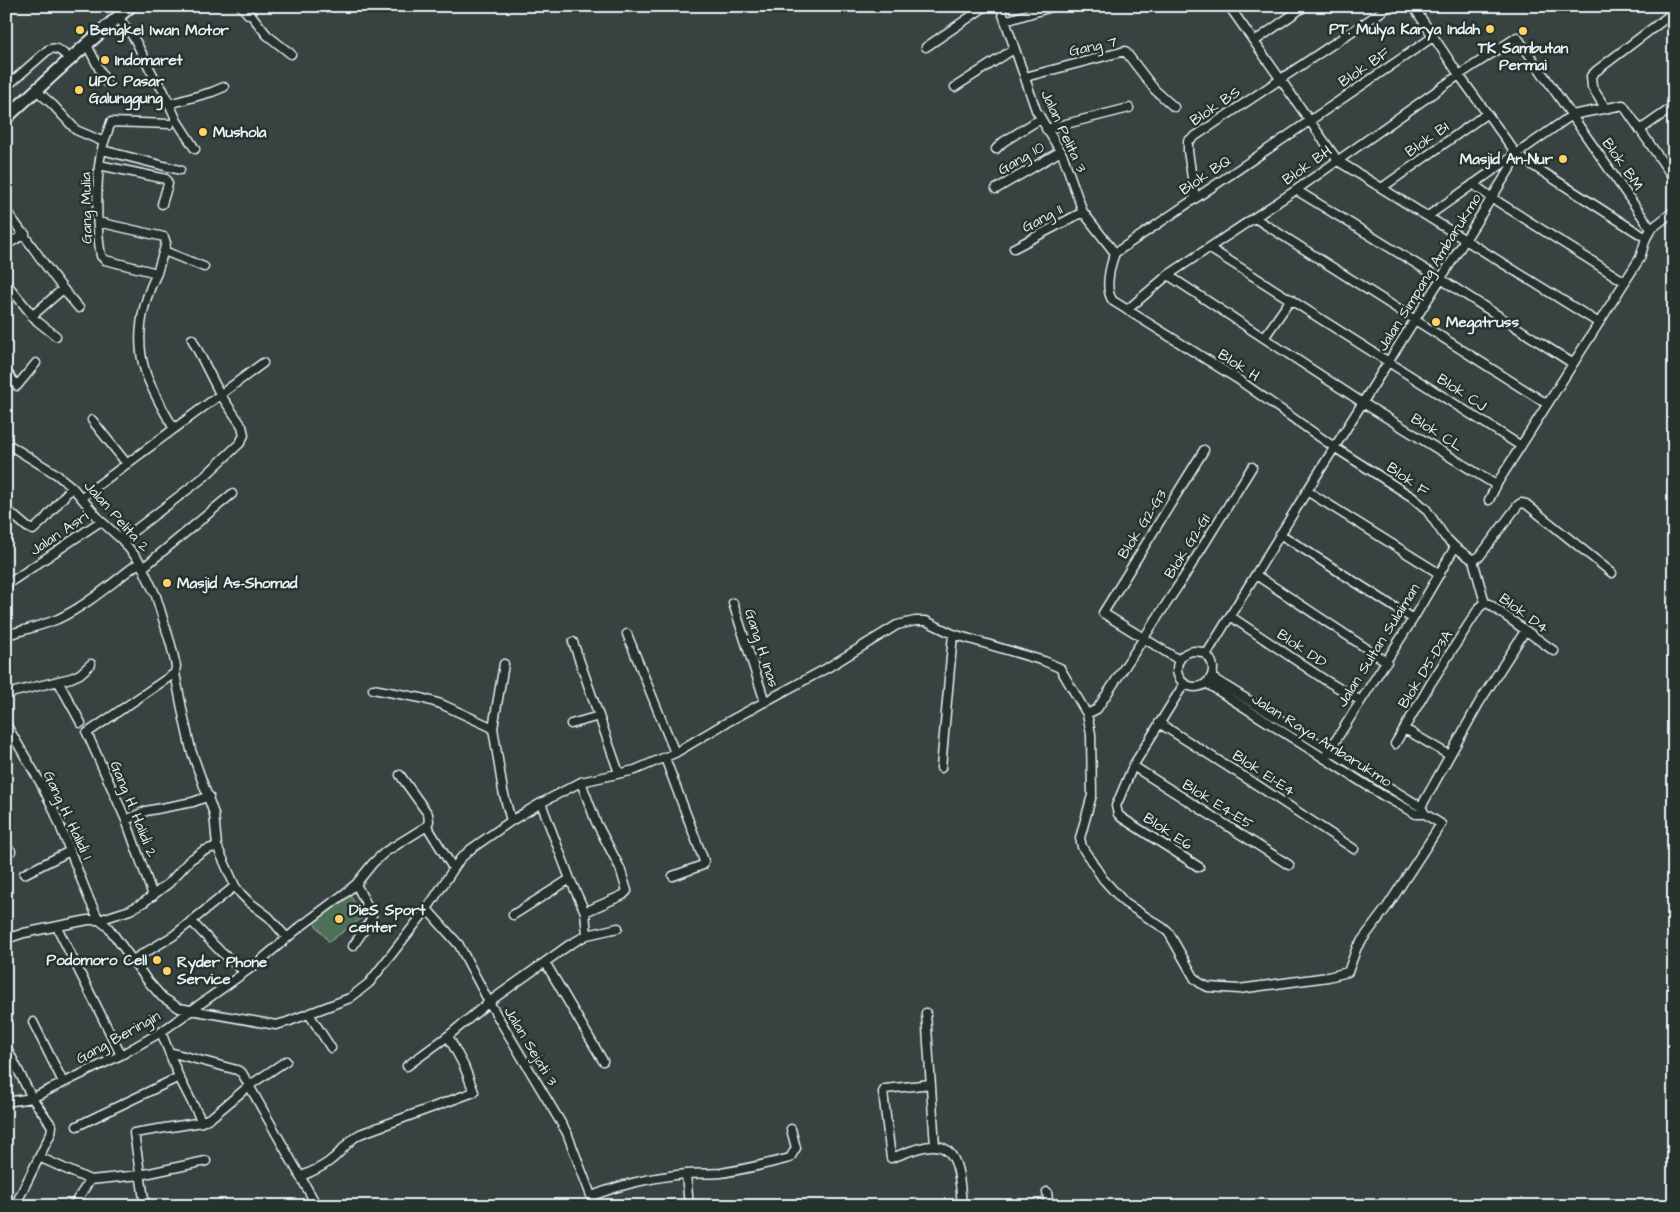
<svg xmlns="http://www.w3.org/2000/svg" width="1680" height="1212" font-family="'Architects Daughter',sans-serif">
  <style>
    .green { fill: #507059; stroke: #9cb0a8 }
    .lines { fill: none; stroke-linecap: round; stroke-linejoin: round }
    .street-casing { stroke: #e8f1f8; stroke-width: 11 }
    .secondary-casing { stroke: #e8f1f8; stroke-width: 15 }
    .street { stroke: #26332d; stroke-width: 8 }
    .secondary { stroke: #26332d; stroke-width: 11 }
    .poi-dot { fill: #ffd166; stroke: #26332d; stroke-width: 2 }
    .labels { text-anchor: middle; stroke-width: 5; stroke-linejoin: round; paint-order: stroke }
    .poi-label { font-size: 15px; font-weight: bold; fill: #e8f1f8; stroke: #26332d; text-anchor: start }
    .street-label { font-size: 15px; fill: #e8f1f8; stroke: #26332d }
  </style>
  <rect width="100%" height="100%" fill="#384241"/>
  <filter id="ink" filterUnits="userSpaceOnUse"><feTurbulence type="fractalNoise" baseFrequency=".02" numOctaves="2"/><feDisplacementMap in="SourceGraphic" scale="10" xChannelSelector="R" yChannelSelector="G"/><feConvolveMatrix kernelMatrix="1 2 1 2 8 2 1 2 1" color-interpolation-filters="sRGB"/></filter>
  <g filter="url(#ink)">
    <!-- green -->
    <path class="green" d="M 350,896 L 365,916 L 329,942 L 314,923 Z"/>
    <g class="lines">
      <!-- street casing -->
      <g class="street-casing">
        <path id="street" d="M 241,6 L 248,14 L 252,16 L 267,35 L 291,54
          M 1000,6 L 1036,110 L 1063,156 L 1083,212 L 1115,253
          M 1229,6 L 1338,161 L 1599,323
          M 1413,6 L 1459,75 L 1518,156 L 1646,238
          M 118,17 L 134,38 L 154,77 L 163,90 L 177,121 L 195,149
          M 1005,21 L 1055,6
          M 1255,41 L 1305,6
          M 86,43 L 106,82
          M 926,47 L 986,6
          M 1025,77 L 1125,51 L 1155,90 L 1174,107
          M 6,87 L 48,50 C 58,45 63,54 71,60
          M 955,87 L 1014,49
          M 36,90 L 53,105 L 76,130 L 104,142 C 95,167 96,229 101,256 L 105,260 L 157,273 C 142,303 134,340 146,374 C 153,393 164,411 174,429
          M 169,104 L 212,92 L 224,87
          M 1606,109 L 1592,87 L 1591,76 L 1596,71 L 1674,12
          M 1046,129 L 1129,108
          M 1640,130 L 1670,109 L 1674,109
          M 104,142 L 111,122 L 170,124
          M 996,149 L 1003,142 L 1040,119
          M 102,150 L 180,170
          M 99,165 L 166,179 L 168,184 L 162,204
          M 1473,184 L 1492,198 L 1625,282
          M 1383,187 L 1486,114
          M 996,189 L 1061,151
          M 1296,190 L 1441,279 L 1572,363
          M 1195,198 L 1188,151 L 1188,141 L 1390,6
          M 6,211 C 31,243 52,278 79,308
          M 1428,216 L 1572,115 L 1623,105 L 1674,179
          M 1255,218 L 1547,404
          M 98,222 L 164,237 L 166,243 L 157,273
          M 6,245 L 25,234
          M 1014,248 L 1083,212
          M 1209,248 L 1521,446
          M 164,251 L 204,267
          M 1115,253 C 1110,266 1104,290 1113,301 L 1236,378 L 1334,447 L 1412,497 L 1426,509 L 1445,537 L 1455,547 L 1473,560 L 1480,556 L 1518,505 L 1521,503 L 1526,504 L 1612,573
          M 1115,253 L 1433,37
          M 1168,275 L 1363,403 L 1496,485
          M 6,283 L 37,321 L 56,336
          M 1127,310 L 1168,275 L 1296,190 L 1459,75 L 1517,37 L 1651,229
          M 32,316 L 63,289
          M 1264,338 L 1291,299
          M 6,371 L 17,386 L 36,363
          M 92,420 L 127,464
          M 6,443 L 56,474 L 72,487 L 101,521 L 122,540 L 140,562 L 156,596 L 171,645 L 176,666 L 175,673 L 87,733 L 126,820 L 153,896
          M 1307,491 L 1440,574
          M 82,497 L 263,363
          M 1489,500 L 1498,482 L 1640,258 L 1646,238 L 1651,229 L 1674,211
          M 6,509 L 27,527 L 33,530 L 44,520 L 72,487
          M 1280,534 L 1413,619
          M 122,540 L 204,477 L 240,443 L 244,435 L 242,426 L 220,394 L 192,339
          M 1473,560 L 1485,603
          M 144,567 L 232,494
          M 1256,575 L 1387,662
          M 6,585 L 101,521
          M 733,603 L 765,702
          M 1230,616 L 1325,680 L 1361,701
          M 627,634 L 675,753
          M 6,635 C 24,630 41,626 58,619 C 88,605 114,581 140,562
          M 573,642 L 619,773
          M1177 669a18 18 0 1 1 36 0a18 18 0 1 1-36 0Z
          M 1206,655 L 1307,491 L 1518,156
          M 1179,660 L 1103,613 L 1204,450
          M 504,664 L 493,728 L 503,791 L 511,821
          M 175,673 L 184,719 L 191,750 L 214,814 L 217,846 L 235,886 L 241,894 L 249,902 L 269,917 L 287,938
          M 58,681 L 81,723
          M 1206,683 L 1382,795 L 1416,814 L 1425,814
          M 1184,684 L 1133,766 L 1116,806 L 1118,814 L 1122,818 L 1199,867
          M 373,689 L 421,698 L 441,704 L 493,728
          M 6,694 L 71,678 L 80,674 L 91,664
          M 1087,714 L 1097,709 L 1182,580 L 1252,467
          M 1159,723 L 1257,785 L 1354,849
          M 6,724 L 40,782 L 53,808 L 89,899 L 99,920 L 108,927 L 147,980 L 162,997 L 179,1008 L 276,1025 L 287,1022 L 350,998 L 369,983 L 427,909 L 460,859 L 471,849 L 511,821 L 541,803 L 581,782 L 635,770 L 675,753 L 722,725 L 827,668 L 897,625 L 915,621 L 926,621 L 953,634 L 1044,661 L 1060,668 L 1087,714 L 1091,734 L 1092,795 L 1080,838 L 1082,847 L 1103,879 L 1125,903 L 1162,927 L 1169,933 L 1195,979 L 1200,983 L 1208,987 L 1239,989 L 1328,977 L 1348,972 L 1357,947 L 1387,907 L 1441,824 L 1425,814 L 1421,807 L 1211,677
          M 571,724 L 599,716
          M 1405,729 L 1449,755
          M 1395,744 L 1431,683 L 1479,608 L 1485,603 L 1489,604 L 1554,651
          M 1327,754 L 1413,619 L 1455,547
          M 665,758 L 704,861 L 703,865 L 673,876
          M 1133,766 L 1289,865
          M 941,768 L 953,634
          M 400,775 L 428,814 L 429,821 L 427,826 L 453,868
          M 581,782 L 596,822 L 620,868 L 627,891 L 623,895 L 585,912
          M 541,803 L 570,879 L 585,912 L 587,935
          M 1421,807 L 1479,703 L 1525,631
          M 126,820 L 146,811 L 193,802 L 209,796
          M 6,852 L 11,851
          M 24,874 L 70,851
          M 427,909 L 459,945 L 489,1002 L 567,1133 L 595,1206
          M 513,915 L 570,879
          M 191,921 L 221,952 L 245,972
          M 57,927 L 121,1055
          M 6,939 L 24,933 L 88,920 L 99,920 L 130,910 L 144,902 L 169,883 L 190,860 L 203,851 L 217,846
          M 353,946 L 370,921 L 372,915 L 356,884
          M 131,961 L 173,936 L 235,886
          M 545,962 L 603,1061
          M 926,1013 L 935,1146
          M 309,1014 L 331,1048
          M 33,1022 L 63,1082
          M 161,1032 L 179,1077 L 202,1122
          M 6,1046 L 32,1098 L 6,1102
          M 169,1052 L 237,1070 L 242,1073 L 317,1206
          M 407,1066 L 448,1036 L 489,1002 L 569,945 L 587,935 L 618,928
          M 931,1084 L 885,1089 L 883,1092 L 891,1158 C 904,1154 919,1146 932,1146 C 961,1144 960,1186 962,1206
          M 77,1126 L 179,1077
          M 39,1157 L 90,1180 L 140,1175 L 206,1161
          M 686,1174 L 689,1206
          M 300,1177 C 310,1172 322,1168 331,1160 C 342,1152 347,1141 360,1134 L 474,1092 L 464,1066 L 448,1036
          M 1047,1192 L 1049,1206
          M 592,1196 C 622,1184 654,1177 686,1174 C 698,1173 710,1174 721,1173 C 745,1169 767,1164 790,1158 L 796,1148 L 791,1129
          M 15,1206 L 51,1133 L 52,1126 L 32,1098 L 121,1055 L 161,1032 L 255,965 L 300,927 L 344,894 L 356,884 L 373,863 L 385,852 L 427,826
          M 73,1206 L 90,1180
          M 145,1206 L 134,1133 L 202,1122 L 213,1116 L 250,1085 L 286,1061"/>
      </g>
      <!-- secondary casing -->
      <g class="secondary-casing">
        <path id="secondary" d="M 6,118 C 47,80 88,42 131,6"/>
      </g>
      <!-- street -->
      <use href="#street" class="street"/>
      <!-- secondary -->
      <use href="#secondary" class="secondary"/>
    </g>
  </g>
  <!-- markers -->
  <g class="poi-dot">
    <circle cx="1490" cy="29" r="5"/>
    <circle cx="80" cy="30" r="5"/>
    <circle cx="1523" cy="31" r="5"/>
    <circle cx="105" cy="60" r="5"/>
    <circle cx="79" cy="90" r="5"/>
    <circle cx="203" cy="132" r="5"/>
    <circle cx="1563" cy="159" r="5"/>
    <circle cx="1436" cy="322" r="5"/>
    <circle cx="167" cy="583" r="5"/>
    <circle cx="339" cy="919" r="5"/>
    <circle cx="157" cy="960" r="5"/>
    <circle cx="167" cy="971" r="5"/>
  </g>
  <g class="labels">
    <!-- poi labels -->
    <g class="poi-label">
      <text x="1480" y="34" text-anchor="end">PT. Mulya Karya Indah</text>
      <text x="90" y="35">Bengkel Iwan Motor</text>
      <text x="1523" y="53" text-anchor="middle">TK Sambutan<tspan x="1523" dy="17">Permai</tspan></text>
      <text x="115" y="65">Indomaret</text>
      <text x="89" y="86">UPC Pasar<tspan x="89" dy="17">Galunggung</tspan></text>
      <text x="213" y="137">Mushola</text>
      <text x="1553" y="164" text-anchor="end">Masjid An-Nur</text>
      <text x="1446" y="327">Megatruss</text>
      <text x="177" y="588">Masjid As-Shomad</text>
      <text x="349" y="915">DieS Sport<tspan x="349" dy="17">center</tspan></text>
      <text x="147" y="965" text-anchor="end">Podomoro Cell</text>
      <text x="177" y="967">Ryder Phone<tspan x="177" dy="17">Service</tspan></text>
    </g>
    <!-- street labels -->
    <g class="street-label">
      <text transform="translate(1093 46) rotate(-12)" y="5">Gang 7</text>
      <text transform="translate(1364 67) rotate(-34)" y="5">Blok BF</text>
      <text transform="translate(1215 106) rotate(-34)" y="5">Blok BS</text>
      <text transform="translate(1064 131) rotate(65)" y="5">Jalan Pelita 3</text>
      <text transform="translate(1427 139) rotate(-35)" y="5">Blok BI</text>
      <text transform="translate(1021 158) rotate(-30)" y="5">Gang 10</text>
      <text transform="translate(1623 164) rotate(55)" y="5">Blok BM</text>
      <text transform="translate(1307 165) rotate(-35)" y="5">Blok BH</text>
      <text transform="translate(1205 175) rotate(-34)" y="5">Blok BQ</text>
      <text transform="translate(86 208) rotate(-91)" y="5">Gang Mulia</text>
      <text transform="translate(1042 218) rotate(-28)" y="5">Gang 11</text>
      <text transform="translate(1429 272) rotate(-58)" y="5">Jalan Simpang Ambarukmo</text>
      <text transform="translate(1239 365) rotate(33)" y="5">Blok H</text>
      <text transform="translate(1462 392) rotate(33)" y="5">Blok CJ</text>
      <text transform="translate(1437 432) rotate(32)" y="5">Blok CL</text>
      <text transform="translate(1408 479) rotate(35)" y="5">Blok F</text>
      <text transform="translate(117 516) rotate(48)" y="5">Jalan Pelita 2</text>
      <text transform="translate(1142 524) rotate(-58)" y="5">Blok G2-G3</text>
      <text transform="translate(59 533) rotate(-34)" y="5">Jalan Asri</text>
      <text transform="translate(1187 546) rotate(-58)" y="5">Blok G2-G1</text>
      <text transform="translate(1524 613) rotate(36)" y="5">Blok D4</text>
      <text transform="translate(1378 645) rotate(-58)" y="5">Jalan Sultan Sulaiman</text>
      <text transform="translate(762 648) rotate(72)" y="5">Gang H. Inas</text>
      <text transform="translate(1302 648) rotate(34)" y="5">Blok DD</text>
      <text transform="translate(1425 669) rotate(-58)" y="5">Blok D5-D3A</text>
      <text transform="translate(1322 740) rotate(32)" y="5">Jalan Raya Ambarukmo</text>
      <text transform="translate(1264 773) rotate(33)" y="5">Blok E1-E4</text>
      <text transform="translate(1218 804) rotate(32)" y="5">Blok E4-E5</text>
      <text transform="translate(134 809) rotate(68)" y="5">Gang H. Halidi 2</text>
      <text transform="translate(68 815) rotate(65)" y="5">Gang H. Halidi 1</text>
      <text transform="translate(1168 831) rotate(33)" y="5">Blok E6</text>
      <text transform="translate(118 1037) rotate(-29)" y="5">Gang Beringin</text>
      <text transform="translate(531 1046) rotate(59)" y="5">Jalan Sejati 3</text>
    </g>
  </g>
  <!-- margin -->
  <rect width="1680" height="1212" fill="none" stroke="#26332d" stroke-width="25"/>
  <rect x="12" y="12" width="1655" height="1187" fill="none" stroke="#e8f1f8" stroke-width="2" filter="url(#ink)"/>
</svg>
